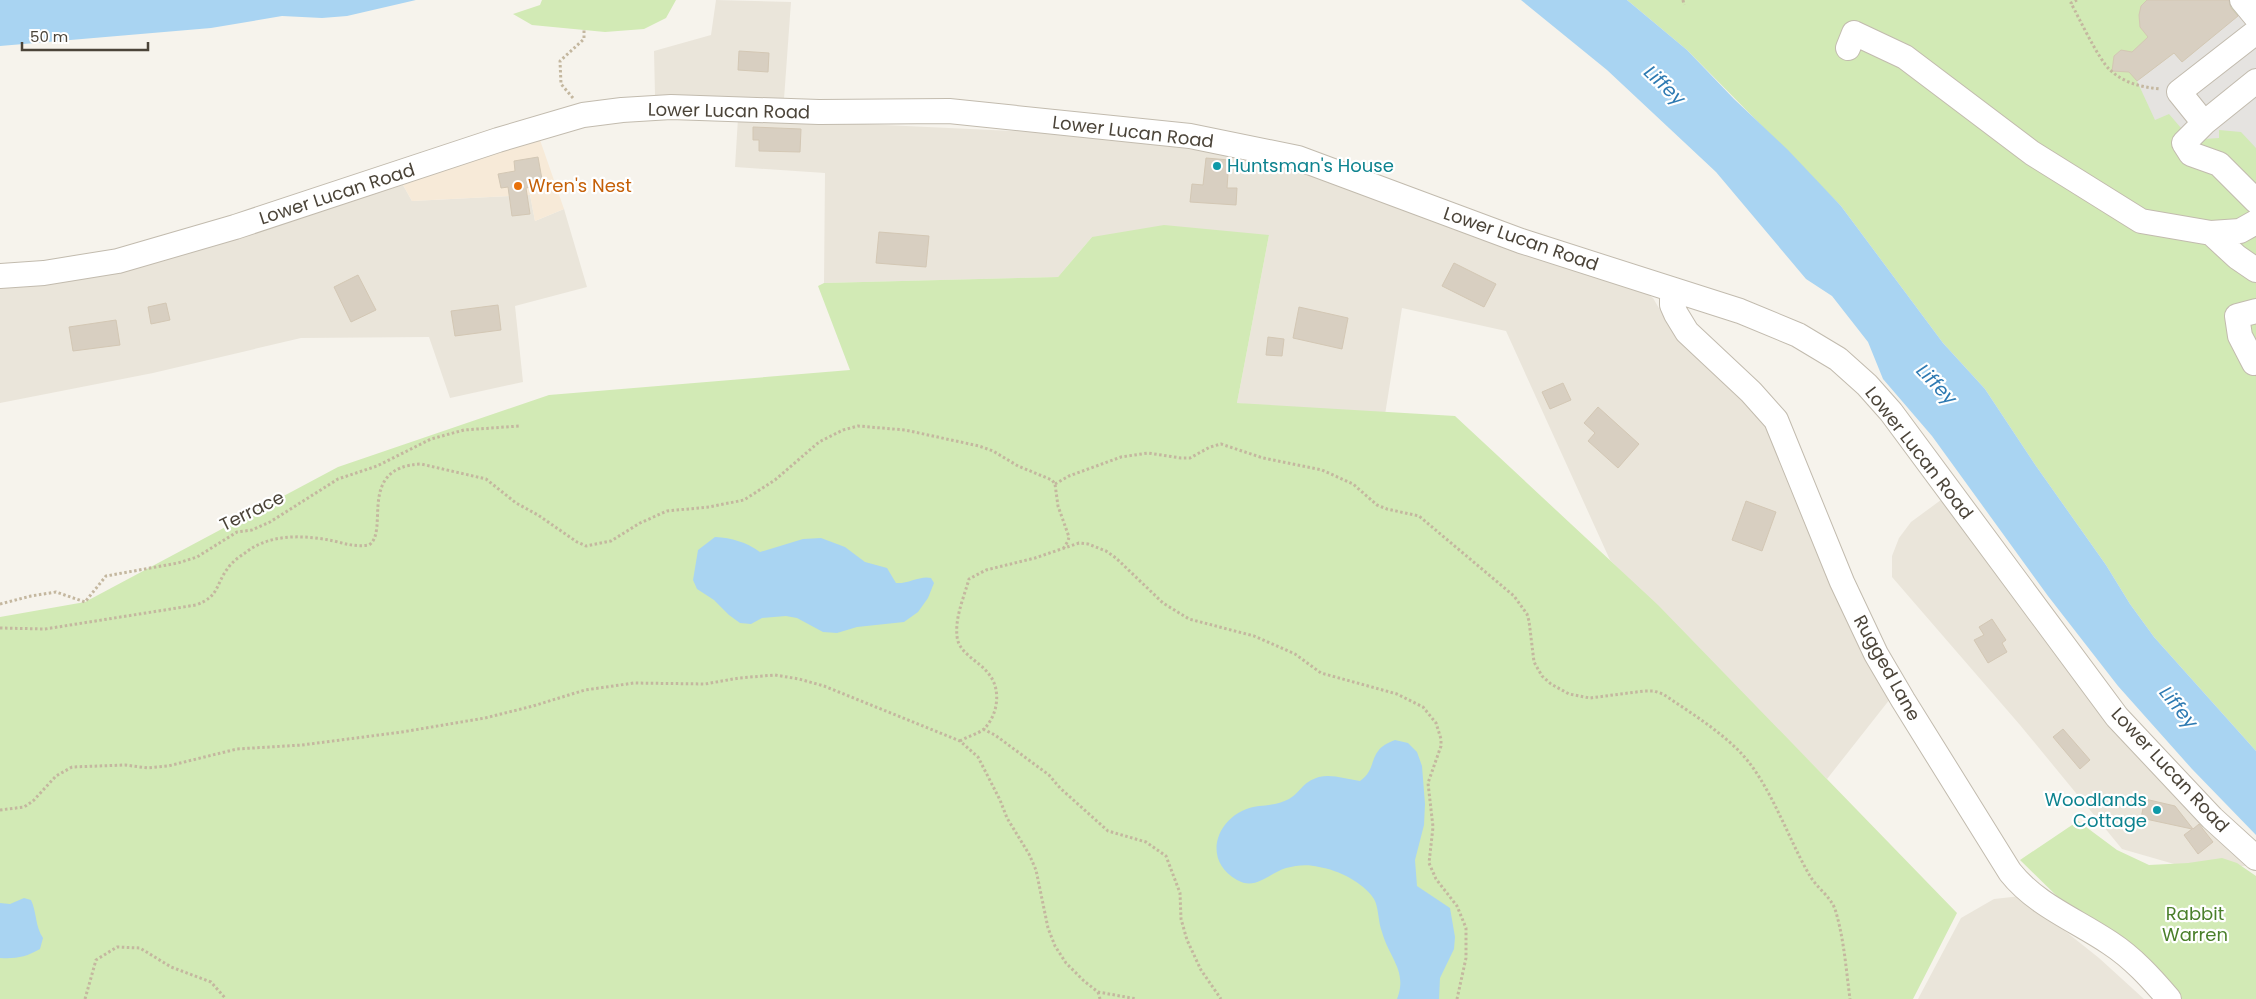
<svg xmlns="http://www.w3.org/2000/svg" width="2256" height="999" font-family="Poppins,sans-serif">
  <style>
    .residential { fill: #eae5da }
    .commercial { fill: #f7ead8 }
    .green { fill: #d2eab5 }
    .parking { fill: #e5e3e0 }
    .water { fill: #a9d4f2 }
    .building { fill: #d8cfc1; stroke: #d3c7b4 }
    .lines { fill: none; stroke-linecap: round; stroke-linejoin: round }
    .minor-casing { stroke: #c2bbae; stroke-width: 26 }
    .path { stroke: #c4b79f; stroke-width: 3; stroke-dasharray: 2.5 2.5; stroke-linecap: butt }
    .minor { stroke: #fff; stroke-width: 24 }
    .culture-dot { fill: #0f9aa8; stroke: #fff; stroke-width: 2 }
    .food-dot { fill: #e8710a; stroke: #fff; stroke-width: 2 }
    .labels { text-anchor: middle; stroke-width: 4.5; stroke-linejoin: round; paint-order: stroke }
    .street-label { font-size: 18px; fill: #4b4439; stroke: #fff }
    .culture-label { font-size: 18px; fill: #0d838f; stroke: #fff; text-anchor: start }
    .food-label { font-size: 18px; fill: #c56008; stroke: #fff; text-anchor: start }
    .park-label { font-size: 18px; fill: #4a7f2a; stroke: #fff }
    .water-label { font-size: 19px; font-style: italic; fill: #2e7ab2; stroke: #fff }
  </style>
  <rect width="100%" height="100%" fill="#f6f3ec"/>
  <!-- residential -->
  <path class="residential" d="M 716,0 L 791,2 L 784,99 L 655,95 L 654,51 L 711,35 Z
    M 738,118 L 1057,133 L 1174,147 L 1282,162 L 1639,288 L 1653,298 L 1671,329 L 1733,385 L 1771,432 L 1890,699 L 1827,779 L 1610,560 L 1506,331 L 1402,308 L 1384,421 L 1237,403 L 1269,235 L 1092,237 L 1058,277 L 824,283 L 825,173 L 735,167 Z
    M 403,185 L 412,201 L 530,195 L 535,221 L 564,209 L 587,287 L 515,306 L 523,382 L 450,398 L 429,337 L 301,338 L 153,373 L 0,403 L 0,286 L 191,251 Z
    M 1945,497 L 2131,746 L 2247,866 L 2188,868 L 2122,849 L 2020,725 L 1892,577 L 1892,556 L 1899,538 L 1911,522 Z
    M 2021,896 L 2099,958 L 2144,999 L 1918,999 L 1961,918 L 1994,899 Z"/>
  <!-- commercial -->
  <path class="commercial" d="M 540,140 L 564,209 L 535,221 L 530,195 L 412,201 L 403,185 L 470,161 Z"/>
  <!-- green -->
  <path class="green" d="M 542,0 L 676,0 L 666,18 L 644,29 L 605,32 L 532,25 L 513,14 L 540,5 Z
    M 1627,0 L 2256,0 L 2256,751 L 2154,637 L 2130,604 L 2106,565 L 2036,466 L 1985,389 L 1943,343 L 1841,206 L 1687,50 Z
    M 1164,225 L 1269,235 L 1237,403 L 1455,416 L 1658,605 L 1957,913 L 1913,999 L 0,999 L 0,617 L 85,602 L 338,467 L 549,395 L 850,370 L 818,286 L 824,283 L 1058,277 L 1092,237 Z
    M 2078,821 L 2117,850 L 2149,865 L 2188,863 L 2222,858 L 2237,863 L 2256,876 L 2256,999 L 2182,999 L 2120,935 L 2065,904 L 2020,860 Z"/>
  <!-- parking -->
  <path class="parking" d="M 2256,0 L 2256,148 L 2241,132 L 2219,130 L 2219,138 L 2188,140 L 2182,136 L 2181,128 L 2169,114 L 2155,120 L 2137,81 L 2174,53 L 2182,62 Z"/>
  <!-- water -->
  <path class="water" d="M 0,0 L 416,0 L 347,16 L 322,18 L 282,16 L 211,28 L 0,46 Z
    M 1521,0 L 1627,0 L 1687,50 L 1734,99 L 1788,150 L 1841,206 L 1943,343 L 1985,389 L 2036,466 L 2106,565 L 2130,604 L 2154,637 L 2256,751 L 2256,835 L 2192,769 L 2118,686 L 2048,596 L 1932,436 L 1883,379 L 1868,342 L 1832,296 L 1806,279 L 1716,172 L 1607,70 Z
    M 715,537 C 732,538 746,542 760,552 L 803,539 L 821,538 L 845,547 L 865,562 L 887,568 L 896,583 C 908,584 921,575 931,578 L 934,583 L 928,598 L 918,612 L 904,622 L 857,627 L 837,633 L 823,632 L 797,618 L 786,616 L 762,618 L 751,624 L 740,623 L 729,615 L 714,600 L 697,589 L 693,580 L 698,550 Z
    M 1395,740 L 1408,743 L 1417,752 L 1422,766 L 1425,804 L 1424,825 L 1415,860 L 1417,886 L 1450,908 L 1455,937 L 1454,949 L 1440,978 L 1439,999 L 1397,999 C 1408,971 1389,958 1382,932 C 1378,922 1379,908 1374,899 C 1363,882 1338,870 1319,867 C 1308,864 1297,865 1286,868 C 1269,873 1256,891 1237,880 C 1198,858 1220,810 1259,806 C 1269,805 1280,804 1289,799 C 1300,793 1302,782 1319,777 C 1332,774 1346,779 1360,781 C 1379,768 1366,750 1395,740 Z
    M 24,898 L 31,900 C 37,913 35,926 43,938 L 40,949 C 26,957 16,959 0,958 L 0,903 L 10,904 Z"/>
  <!-- building -->
  <path class="building" d="M 2147,0 L 2229,0 L 2231,8 L 2238,16 L 2182,62 L 2174,53 L 2137,81 L 2129,72 L 2112,71 L 2114,56 L 2121,50 L 2132,52 L 2148,37 L 2140,27 L 2139,15 L 2141,6 Z
    M 739,51 L 769,53 L 768,72 L 738,70 Z
    M 753,127 L 801,129 L 800,152 L 759,151 L 759,140 L 753,140 Z
    M 538,157 L 543,185 L 526,188 L 530,214 L 512,216 L 508,187 L 501,188 L 498,174 L 515,171 L 514,161 Z
    M 1206,158 L 1229,160 L 1227,188 L 1237,188 L 1236,205 L 1190,202 L 1192,184 L 1203,185 Z
    M 879,232 L 929,236 L 926,267 L 876,263 Z
    M 1454,263 L 1496,284 L 1484,307 L 1442,286 Z
    M 358,275 L 376,310 L 351,322 L 334,287 Z
    M 166,303 L 170,320 L 151,324 L 148,307 Z
    M 498,305 L 501,330 L 455,336 L 451,311 Z
    M 1299,307 L 1348,318 L 1342,349 L 1293,338 Z
    M 116,320 L 120,345 L 73,351 L 69,327 Z
    M 1268,337 L 1284,339 L 1282,356 L 1266,355 Z
    M 1563,383 L 1571,400 L 1550,409 L 1542,392 Z
    M 1598,407 L 1639,444 L 1618,468 L 1588,441 L 1595,433 L 1584,423 Z
    M 1746,501 L 1776,512 L 1762,551 L 1732,540 Z
    M 1992,619 L 2006,640 L 2002,643 L 2007,652 L 1988,663 L 1974,640 L 1984,635 L 1979,627 Z
    M 2063,729 L 2090,760 L 2080,769 L 2053,737 Z
    M 2145,799 L 2175,806 L 2193,829 L 2199,824 L 2213,842 L 2198,854 L 2184,835 L 2192,829 L 2141,818 Z"/>
  <g class="lines">
    <!-- minor casing -->
    <g class="minor-casing">
      <path id="minor" d="M 2242,0 L 2256,17
        M 2256,32 L 2179,92 L 2204,123 L 2256,81
        M 1848,48 L 1854,33 L 1905,57 L 2032,153 L 2141,221 L 2211,233 L 2240,231 L 2256,222
        M 2204,123 L 2184,143 L 2191,154 L 2219,164 L 2256,201
        M 2211,233 L 2237,257 L 2256,270
        M 0,276 L 44,273 L 118,261 L 235,227 L 498,140 L 583,115 L 622,110 L 671,107 L 819,112 L 949,111 L 1190,136 L 1298,158 L 1521,241 L 1740,311 L 1798,335 L 1838,359 L 1867,385 L 1891,412 L 2117,717 L 2212,818 L 2256,858
        M 1672,290 L 1672,305 L 1676,314 L 1687,332 L 1751,392 L 1776,420 L 1842,582 L 1876,654 L 1903,700 L 2010,872 C 2036,905 2076,920 2110,943 C 2133,958 2151,978 2169,999
        M 2254,363 L 2240,336 L 2237,316 L 2256,311"/>
    </g>
    <!-- path -->
    <path class="path" d="M 1683,0 L 1684,5
      M 2077,0 L 2071,3 C 2079,18 2099,60 2110,70 C 2124,83 2141,87 2160,89
      M 573,98 L 561,84 L 560,61 L 584,39 L 584,30
      M 1055,484 L 1069,476 L 1121,457 L 1148,453 L 1181,458 L 1190,458 L 1210,447 L 1221,444 L 1263,458 L 1322,470 L 1353,484 L 1377,505 L 1387,509 L 1419,516 L 1514,596 L 1527,614 L 1529,621 L 1534,662 L 1542,676 L 1551,684 L 1569,694 L 1590,698 L 1644,691 L 1654,691 L 1663,694 C 1688,711 1714,727 1736,748 C 1769,779 1787,837 1810,876 C 1817,888 1830,896 1835,909 C 1844,938 1846,969 1850,999
      M 0,604 L 31,596 L 56,592 L 85,602 L 106,576 L 178,563 L 197,557 L 237,532 L 252,530 L 270,522 L 338,479 L 377,466 L 431,439 L 464,430 L 519,426
      M 0,628 L 45,629 L 196,605 C 220,596 215,585 228,568 C 232,562 239,557 245,553 C 270,533 305,535 334,541 C 346,544 356,547 369,545 C 390,531 356,467 421,464 L 486,479 L 516,503 L 538,515 L 577,542 L 586,546 L 611,541 L 640,523 L 667,511 L 709,507 L 744,500 L 775,480 L 819,442 L 843,430 L 858,426 L 905,430 L 979,446 L 993,451 L 1018,466 L 1052,480 L 1055,484 L 1058,506 L 1069,537 L 1068,541 L 1063,549
      M 983,729 L 995,735 L 1049,775 L 1060,788 L 1108,831 L 1146,842 L 1166,856 L 1180,893 L 1181,919 L 1187,940 L 1201,970 L 1221,999
      M 960,741 C 966,737 978,734 984,729 C 998,715 1002,689 988,673 C 979,661 958,653 957,636 C 955,617 964,597 969,579 L 986,570 L 1035,558 L 1079,543 L 1088,544 L 1106,551 L 1116,558 L 1163,603 L 1189,619 L 1254,636 L 1295,654 L 1321,673 L 1397,694 L 1423,707 L 1436,723 L 1441,739 L 1441,746 L 1428,783 L 1433,827 L 1429,863 L 1436,879 L 1457,906 L 1466,928 L 1466,958 L 1457,999
      M 0,810 L 24,807 L 33,801 L 56,776 L 72,767 L 125,765 L 148,768 L 168,766 L 237,749 L 302,745 L 402,732 L 485,718 L 533,706 L 585,690 L 634,683 L 705,684 L 739,678 L 775,675 L 799,679 L 824,686 L 960,741 L 978,757 L 1000,800 L 1007,818 L 1029,854 L 1036,870 L 1048,928 L 1055,946 L 1066,963 L 1084,981 L 1098,992 L 1137,999
      M 1098,992 L 1100,999
      M 85,999 L 96,960 L 117,947 L 140,948 L 171,967 L 211,982 L 226,999"/>
    <!-- minor -->
    <use href="#minor" class="minor"/>
  </g>
  <!-- markers -->
  <g class="culture-dot">
    <circle cx="1217" cy="166" r="5"/>
    <circle cx="2157" cy="810" r="5"/>
  </g>
  <circle class="food-dot" cx="518" cy="186" r="5"/>
  <g class="labels">
    <!-- street labels -->
    <g class="street-label">
      <text transform="translate(729 111) rotate(1)" y="6">Lower Lucan Road</text>
      <text transform="translate(1133 132) rotate(7)" y="6">Lower Lucan Road</text>
      <text transform="translate(337 194) rotate(-18)" y="6">Lower Lucan Road</text>
      <text transform="translate(1521 239) rotate(19)" y="6">Lower Lucan Road</text>
      <text transform="translate(1919 453) rotate(52)" y="6">Lower Lucan Road</text>
      <text transform="translate(252 511) rotate(-26)" y="6">Terrace</text>
      <text transform="translate(1887 668) rotate(61)" y="6">Rugged Lane</text>
      <text transform="translate(2170 770) rotate(47)" y="6">Lower Lucan Road</text>
    </g>
    <!-- culture labels -->
    <g class="culture-label">
      <text x="1227" y="172">Huntsman's House</text>
      <text x="2147" y="806" text-anchor="end">Woodlands<tspan x="2147" dy="21">Cottage</tspan></text>
    </g>
    <!-- food labels -->
    <g class="food-label">
      <text x="528" y="192">Wren's Nest</text>
    </g>
    <!-- park labels -->
    <g class="park-label">
      <text x="2195" y="920">Rabbit<tspan x="2195" dy="21">Warren</tspan></text>
    </g>
    <!-- water labels -->
    <g class="water-label">
      <text transform="translate(1665 85) rotate(43)" y="7">Liffey</text>
      <text transform="translate(1937 384) rotate(46)" y="7">Liffey</text>
      <text transform="translate(2179 707) rotate(51)" y="7">Liffey</text>
    </g>
  </g>
  <!-- scale -->
  <path d="M22 42v8h126v-8" fill="none" stroke="#4b4439" stroke-width="2.5"/>
  <text x="30" y="42" font-size="15" fill="#4b4439" stroke="#ffffff" stroke-width="4" paint-order="stroke">50 m</text>
</svg>
